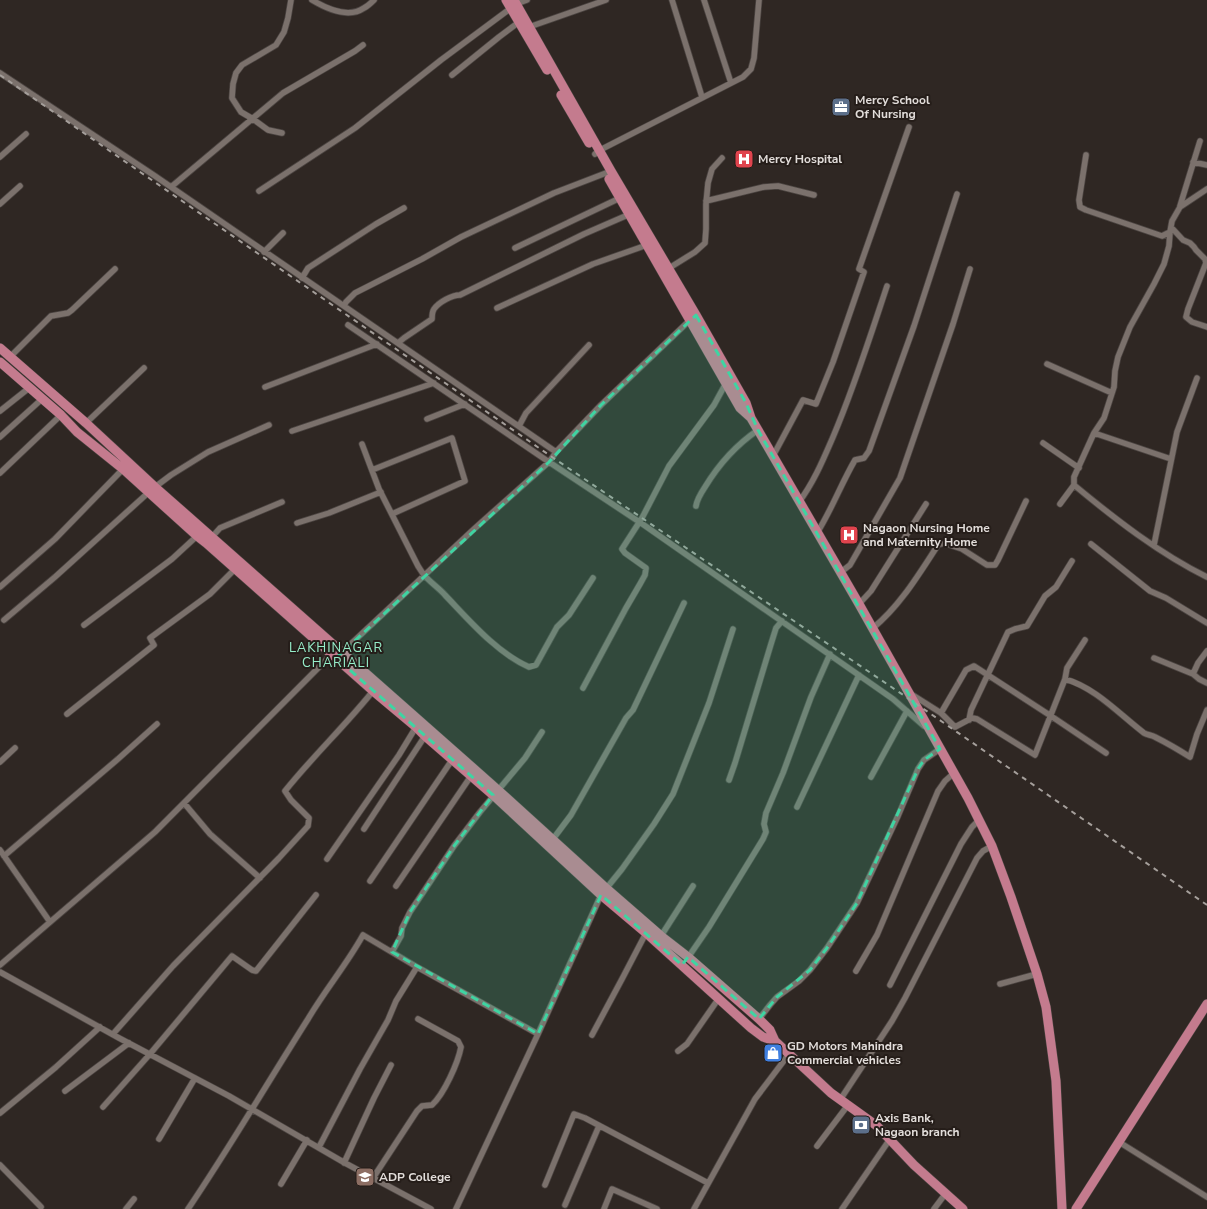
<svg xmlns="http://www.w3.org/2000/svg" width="1207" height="1209" font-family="'Nunito Sans',sans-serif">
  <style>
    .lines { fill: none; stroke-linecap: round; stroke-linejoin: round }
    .street-casing { stroke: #4c4542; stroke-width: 7 }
    .primary-casing { stroke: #4c4542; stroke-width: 10 }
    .street { stroke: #7b716c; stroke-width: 5.5 }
    .primary { stroke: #c47b8e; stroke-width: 9 }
    .rail { stroke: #a59f9b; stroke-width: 2; stroke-dasharray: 5 5; stroke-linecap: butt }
    .marked { fill: #3fd4a2; fill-opacity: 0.2; stroke: #3fd4a2; stroke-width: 3; stroke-dasharray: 8 5; stroke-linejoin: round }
    .labels { text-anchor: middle; stroke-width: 4; stroke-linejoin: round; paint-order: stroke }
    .poi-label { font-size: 12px; font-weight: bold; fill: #e2ddda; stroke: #251d19; text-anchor: start }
    .neighbourhood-label { font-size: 13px; letter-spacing: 1px; fill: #96eeca; stroke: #251d19 }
  </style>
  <rect width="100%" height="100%" fill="#2f2723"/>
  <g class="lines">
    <!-- street casing -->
    <g class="street-casing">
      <path id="street" d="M 312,0 C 327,9 348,19 364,8 C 368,6 371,3 374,0
        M 672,0 L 702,97
        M 704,0 L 731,83
        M 516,4 L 527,0
        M 529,27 L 606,0
        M 0,73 L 155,176 L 556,452
        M 452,75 L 499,37 L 519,22
        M 282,133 L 268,130 L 253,119 L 241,112 L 232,98 L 233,84 L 236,73 L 242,65 L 276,45 L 284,32 L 288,18 L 291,0
        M 595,154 L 600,150 L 743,77 L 751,69 L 754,58 L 759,0
        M 1086,155 L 1079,200 L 1080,207 L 1086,210 L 1162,236 L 1170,232
        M 0,157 L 26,134
        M 1193,162 L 1207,165
        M 171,187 L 283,93 L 355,51 L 363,45
        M 1207,189 L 1180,207 L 1172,221 L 1170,232 L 1169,246 L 1164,264 L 1154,284 L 1130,327 L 1118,357 L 1115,371 L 1114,387 L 1104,418 L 1094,433 L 1074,477 L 1074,485 C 1115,519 1160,554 1207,577
        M 259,191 L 355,128 L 441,60 L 511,8
        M 706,201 L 764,187 L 778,186 L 814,195
        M 0,204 L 20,186
        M 1180,206 L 1200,141
        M 1171,227 L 1183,240 L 1190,243 L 1194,247 L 1196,250 L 1205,259 L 1206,263 L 1188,309 L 1186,317 L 1192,322 L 1207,327
        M 515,248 L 620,198
        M 264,252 L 283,233
        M 666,270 L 695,252 L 705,243 L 706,229 L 706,204 L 708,183 L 712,169 L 722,158
        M 302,278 L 308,268 L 376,224 L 404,208
        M 344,306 L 346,302 L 355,293 L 422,259 L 461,237 L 554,193 L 606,173
        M 497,308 L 593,264 L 647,245
        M 348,325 L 549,462 L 641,523 L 893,699 L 924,726
        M 398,343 L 404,338 L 432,319 C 432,315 432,312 434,309 C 439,302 452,295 460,295 L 584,234 L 630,214
        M 10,357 L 51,316 L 68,313 L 72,310 L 115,269
        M 1047,364 L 1112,393
        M 265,387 L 377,344
        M 0,411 L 29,388
        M 427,419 L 465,404
        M 86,423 L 144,368
        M 519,426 L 526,413 L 589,345
        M 292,431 L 434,383
        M 1094,433 L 1171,459
        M 0,437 L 42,399
        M 1043,443 L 1079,468
        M 362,444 L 379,489 L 418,566 C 420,569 422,573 425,576 C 431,583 439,588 445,595 C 469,620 497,653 529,667 L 536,665 L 557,627 L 569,615 L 593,578
        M 773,456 L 803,400 L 816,404 L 833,362 L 864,272 L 859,269 L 909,127
        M 372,470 L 452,438 L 465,481 L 392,514
        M 0,473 L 61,415
        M 155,487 L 171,475 L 208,452 L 269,425
        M 799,502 C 814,482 823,460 833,437 C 854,388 870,337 887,286
        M 1060,504 L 1074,485
        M 696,506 C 697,499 701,493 705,487 C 719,464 736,445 758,430
        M 297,523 L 329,513 L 381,492
        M 817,533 C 832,509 841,484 855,460 L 864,458 L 869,451 L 914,326 L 957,194
        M 212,537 L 220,528 L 282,502
        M 1091,544 L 1150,591 L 1166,598 L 1207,623
        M 1154,545 L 1177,432 L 1197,378
        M 841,572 L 850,565 L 900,478 L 953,324 L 970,269
        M 0,587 L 55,539 L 123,469
        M 859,604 L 871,591 L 926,504
        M 4,620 L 55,577 L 149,492
        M 84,625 L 172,559 L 197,536
        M 873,628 C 900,606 919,574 938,545 L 944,543 L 962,549 L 987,565 L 995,565 L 998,560 L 1026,501
        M 1207,651 L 1198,663 L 1193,674 L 1199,679 L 1207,683
        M 340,654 L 474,529 L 549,462 L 556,452 L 601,405 L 691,319
        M 1154,658 L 1193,674
        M 1065,679 C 1096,688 1119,714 1144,733 C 1147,735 1152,735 1155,737 C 1167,743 1179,750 1190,757 L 1197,734 L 1207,710
        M 583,688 L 626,608 L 640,584 L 645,575 L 646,568 L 625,553 L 622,549 L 642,518 L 669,466 L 714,405 L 726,383
        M 911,694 L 941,713 L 955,727 L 972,718 L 977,719 L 1035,755 L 1065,679 L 1067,668 L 1085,640
        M 941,713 L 966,670 L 974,666 L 1051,716 L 1106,753
        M 67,714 L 154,645 L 150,638 L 210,594 L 235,569
        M 969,720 L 971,710 L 1008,632 L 1015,629 L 1027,626 L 1045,596 L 1056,587 L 1072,561
        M 0,762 L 15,748
        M 871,777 L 907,711
        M 729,780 L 735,763 L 771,644 L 776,628 L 782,621
        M 184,803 L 210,834 L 260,878
        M 797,807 L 859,675
        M 364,829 L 425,736
        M 553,839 L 571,815 L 626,718 L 633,710 L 684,603
        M 0,850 L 50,922
        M 4,856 L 118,759 L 157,724
        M 327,859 L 399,755 L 416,727
        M 370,881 L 452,760
        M 396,886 L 471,776
        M 661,936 L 693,886
        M 392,952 L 401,936 L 402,928 L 410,912 L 454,846 L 480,812 L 525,758 L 542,732
        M 687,959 L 709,927 L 763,839 L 766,832 L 764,824 L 766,813 L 783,773 L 811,697 L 830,654
        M 0,965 L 155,832 L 332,654
        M 856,971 L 877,935 L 938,791 L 945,781 L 954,773
        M 0,972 L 119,1038 L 229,1096 L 345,1163 L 431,1209
        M 1000,984 L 1037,974
        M 890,985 L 961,844 L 972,827 L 979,820
        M 759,1019 L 770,1005 L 777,997 L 799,981 L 810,970 L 827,948 L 857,903 L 898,816 L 918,769 L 924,760 L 940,749
        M 113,1034 L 173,966 L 279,858 L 308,826 L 309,818 L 291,800 L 285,791 C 313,756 345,726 373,691
        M 592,1035 L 622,979 L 646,933
        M 678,1051 L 687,1044 L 719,998
        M 65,1091 L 129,1043
        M 840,1100 L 892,1021 L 905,998 L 977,858 L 983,851 L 992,846
        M 103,1107 L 150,1054 L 232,956 L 252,970 L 256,971 L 316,895
        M 0,1113 L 56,1067 L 100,1027
        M 159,1139 L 195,1078
        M 1119,1142 L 1207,1197
        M 817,1146 L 848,1105
        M 319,1147 L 360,1069 L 388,1020 L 396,1001 L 417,967
        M 344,1163 L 374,1098 L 391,1065
        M 0,1165 L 41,1207
        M 373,1178 L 417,1111 L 422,1106 L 432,1105 C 444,1094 458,1063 461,1047 L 458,1041 L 418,1019
        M 281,1184 L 307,1140
        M 545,1185 L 574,1114 L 585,1118 L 708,1183
        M 565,1205 L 599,1126
        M 126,1209 L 134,1199
        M 188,1209 C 230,1147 268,1082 308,1019 C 325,990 347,964 363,935 L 417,967 L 538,1034
        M 456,1209 L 538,1034 L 601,895 L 622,869 L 654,824 L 673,794 L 709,703 L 733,629
        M 604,1209 L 612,1189 L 657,1209
        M 694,1209 L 755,1099 L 789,1054
        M 842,1209 L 890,1139
        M 934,1209 L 946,1193"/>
    </g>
    <!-- primary casing -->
    <g class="primary-casing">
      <path id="primary" d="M 506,0 L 547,70
        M 514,0 L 611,171 L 696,315 L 746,403 L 751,418 L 758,430 L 859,604 L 968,798 L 992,846 L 1011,897 L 1037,974 L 1046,1007 L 1056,1081 L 1062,1209
        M 561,95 L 589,143
        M 609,179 L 740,408 L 750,417
        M 0,348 L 86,423 L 155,487 L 498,790 L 606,888 L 661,936 L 688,957 L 759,1019 L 770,1030 L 775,1041
        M 0,362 L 61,415 L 77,432 L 123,469 L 197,536 L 206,543 L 373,691 L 416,727 L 425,736 L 493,795 L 601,895 L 646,933 L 751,1028 L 763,1037 L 775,1041 L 831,1093 L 877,1126 L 914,1165 L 963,1209
        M 1076,1209 L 1207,1004"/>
    </g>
    <!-- street -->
    <use href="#street" class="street"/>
    <!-- primary -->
    <use href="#primary" class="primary"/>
    <!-- rail -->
    <path class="rail" d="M 0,75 L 552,457 L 915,703 L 1207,905"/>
  </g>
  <!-- marked area -->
  <path class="marked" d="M 696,315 L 746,403 L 758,430 L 940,749 L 924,760 L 918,769 L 857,903 L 827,948 L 810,970 L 777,997 L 759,1019 L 688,957 L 682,965 L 601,895 L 538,1034 L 392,952 L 410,912 L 454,846 L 493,795 L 336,658 L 549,462 L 601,405 Z"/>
  <!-- icons -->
  <defs>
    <g id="office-square" transform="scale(1)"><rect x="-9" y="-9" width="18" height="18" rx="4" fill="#5c6f8a" stroke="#251d19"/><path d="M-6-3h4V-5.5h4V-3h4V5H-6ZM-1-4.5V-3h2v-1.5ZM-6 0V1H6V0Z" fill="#fff"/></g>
    <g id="hospital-square" transform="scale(1)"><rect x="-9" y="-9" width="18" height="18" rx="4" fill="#e0444e" stroke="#251d19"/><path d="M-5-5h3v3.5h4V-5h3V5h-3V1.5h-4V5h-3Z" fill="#fff"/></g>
    <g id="shop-square" transform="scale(1)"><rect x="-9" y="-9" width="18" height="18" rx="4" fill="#3f7fe0" stroke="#251d19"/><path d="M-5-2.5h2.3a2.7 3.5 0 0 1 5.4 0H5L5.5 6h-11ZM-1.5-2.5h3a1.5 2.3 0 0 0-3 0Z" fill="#fff"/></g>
    <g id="bank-square" transform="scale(1)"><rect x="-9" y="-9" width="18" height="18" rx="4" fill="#5c6f8a" stroke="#251d19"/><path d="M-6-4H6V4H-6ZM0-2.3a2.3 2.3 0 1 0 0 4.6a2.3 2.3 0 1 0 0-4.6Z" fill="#fff"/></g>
    <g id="university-square" transform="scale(1)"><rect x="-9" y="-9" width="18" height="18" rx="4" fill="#8d6e63" stroke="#251d19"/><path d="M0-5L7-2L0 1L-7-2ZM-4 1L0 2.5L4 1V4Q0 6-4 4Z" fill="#fff"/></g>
  </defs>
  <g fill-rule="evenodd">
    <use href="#office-square" x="841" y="107"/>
    <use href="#hospital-square" x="744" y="159"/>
    <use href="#hospital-square" x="849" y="535"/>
    <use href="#shop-square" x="773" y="1053"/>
    <use href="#bank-square" x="861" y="1125"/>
    <use href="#university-square" x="365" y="1177"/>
  </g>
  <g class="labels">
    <!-- poi labels -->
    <g class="poi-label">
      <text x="855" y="104">Mercy School<tspan x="855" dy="14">Of Nursing</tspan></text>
      <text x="758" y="163">Mercy Hospital</text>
      <text x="863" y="532">Nagaon Nursing Home<tspan x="863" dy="14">and Maternity Home</tspan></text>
      <text x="787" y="1050">GD Motors Mahindra<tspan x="787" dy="14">Commercial vehicles</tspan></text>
      <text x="875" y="1122">Axis Bank,<tspan x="875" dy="14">Nagaon branch</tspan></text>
      <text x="379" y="1181">ADP College</text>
    </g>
    <!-- neighbourhood labels -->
    <g class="neighbourhood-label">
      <text x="336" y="652">LAKHINAGAR<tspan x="336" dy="15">CHARIALI</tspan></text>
    </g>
  </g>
</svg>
